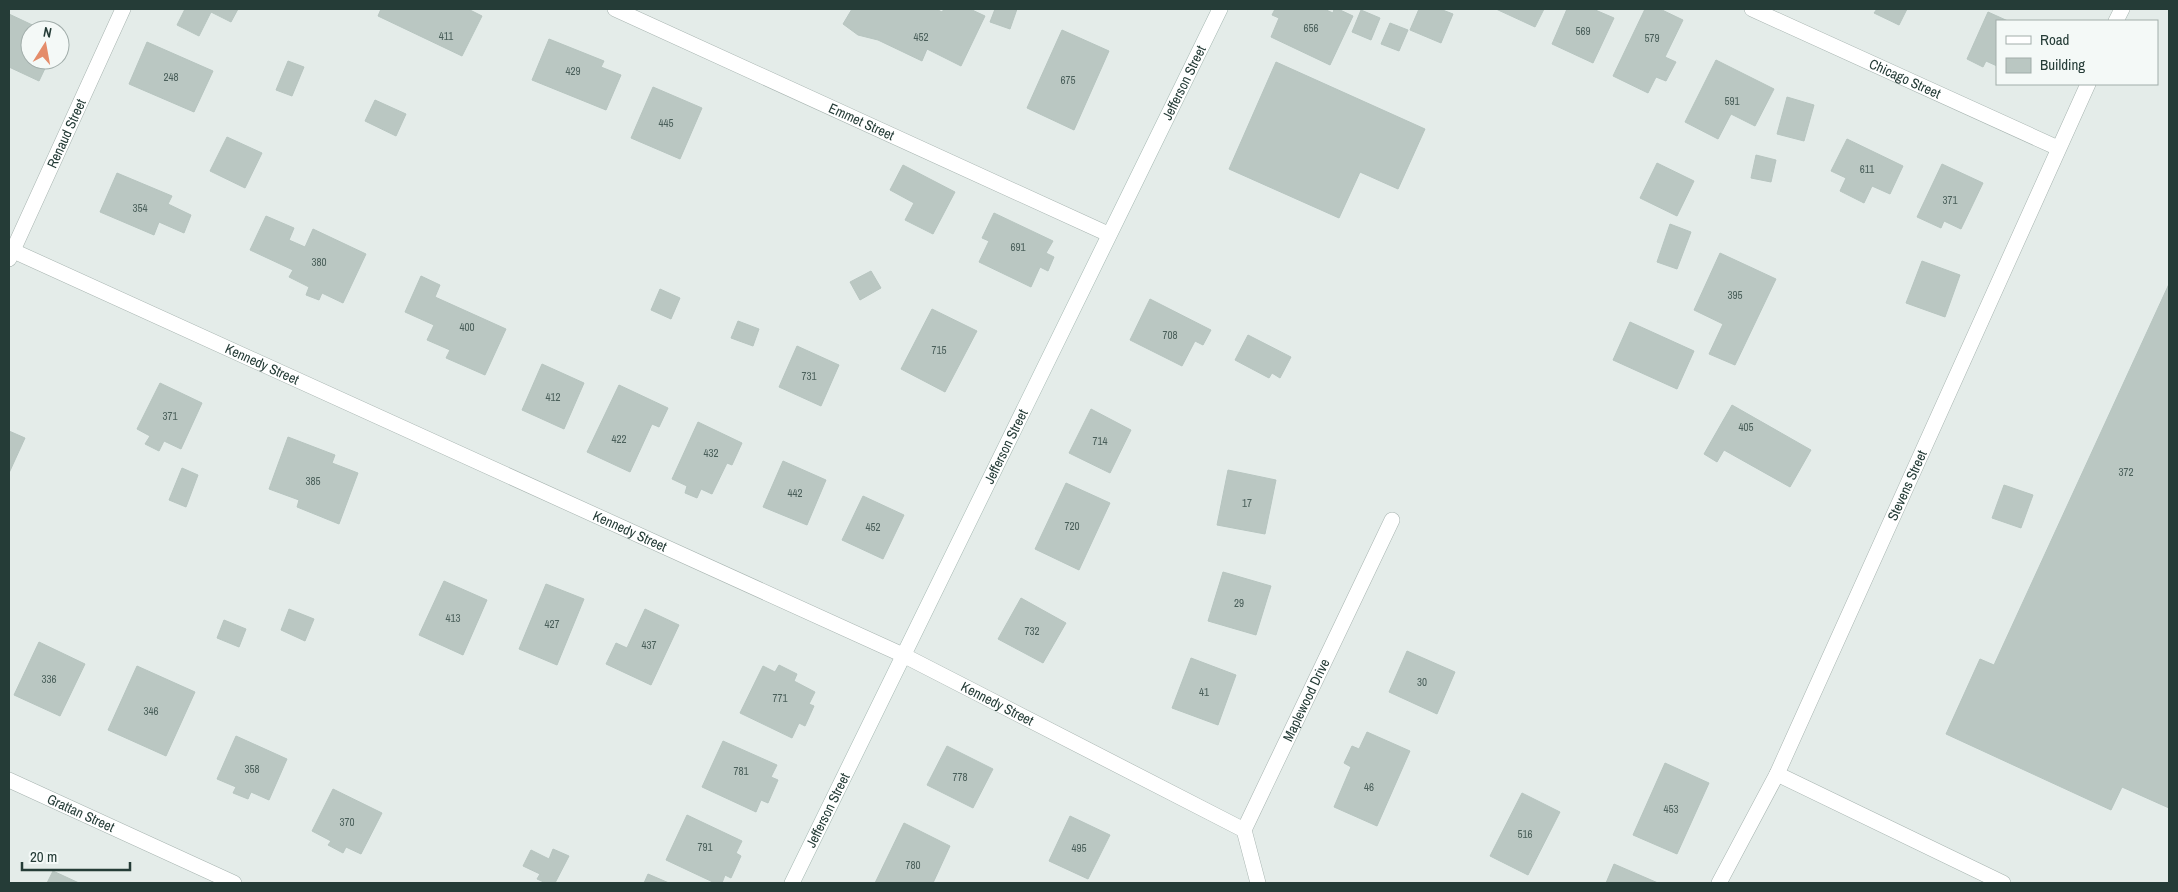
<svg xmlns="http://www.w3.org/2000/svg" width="2178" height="892" font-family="'Archivo Narrow',sans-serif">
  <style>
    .building { fill: #bac7c2; stroke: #b7c5c0 }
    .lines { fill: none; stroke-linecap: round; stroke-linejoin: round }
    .lane-casing { stroke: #a7b4b0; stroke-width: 16 }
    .street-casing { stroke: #a7b4b0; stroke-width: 16 }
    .secondary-casing { stroke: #a4b7b1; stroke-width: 16 }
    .lane { stroke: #fff; stroke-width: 15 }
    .street { stroke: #fff; stroke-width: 15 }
    .secondary { stroke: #fff; stroke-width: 15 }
    .labels { text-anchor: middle; stroke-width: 4.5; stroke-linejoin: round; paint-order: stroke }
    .number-label { font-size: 11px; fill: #4a5f5a }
    .street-label { font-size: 14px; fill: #253c37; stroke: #f4f9f7 }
  </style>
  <rect width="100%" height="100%" fill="#e4ece9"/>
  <!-- building -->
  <path class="building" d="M 185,9 L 238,9 L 231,22 L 211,12 L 199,36 L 177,25 Z
    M 381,9 L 468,9 L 482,16 L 462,56 L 378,16 Z
    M 852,9 L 936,9 L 942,12 L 944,9 L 970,9 L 985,16 L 961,66 L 927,49 L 922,61 L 878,40 L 858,35 L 843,24 Z
    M 995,9 L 1017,9 L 1010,29 L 990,22 Z
    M 1275,9 L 1324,9 L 1333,13 L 1334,9 L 1338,9 L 1353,16 L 1330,65 L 1271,37 L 1279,18 L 1272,15 Z
    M 1419,9 L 1440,9 L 1453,14 L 1441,43 L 1410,30 Z
    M 1496,9 L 1544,9 L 1535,27 Z
    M 1567,9 L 1593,9 L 1614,18 L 1593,63 L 1552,44 Z
    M 1645,9 L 1660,9 L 1683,20 L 1665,57 L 1676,62 L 1666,81 L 1656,77 L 1648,93 L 1613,76 Z
    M 1877,9 L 1907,9 L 1899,25 L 1874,13 Z
    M 1361,10 L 1380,18 L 1371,40 L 1352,32 Z
    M 1988,12 L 2008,21 L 1997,21 L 1997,66 L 1986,61 L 1983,67 L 1967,59 Z
    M 9,14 L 43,30 L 30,30 L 30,60 L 49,60 L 39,81 L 9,67 Z
    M 1390,23 L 1408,30 L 1399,51 L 1381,44 Z
    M 1062,30 L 1109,51 L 1074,130 L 1027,108 Z
    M 549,39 L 604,61 L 601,67 L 621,75 L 606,110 L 532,80 Z
    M 147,42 L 213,71 L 194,112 L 129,84 Z
    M 1716,60 L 1774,89 L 1755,126 L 1731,114 L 1718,139 L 1685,122 Z
    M 288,61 L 304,67 L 292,96 L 276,90 Z
    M 1276,62 L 1425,129 L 1398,189 L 1360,172 L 1339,218 L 1229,169 Z
    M 653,87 L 702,108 L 680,159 L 631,138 Z
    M 1787,97 L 1814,105 L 1804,141 L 1777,134 Z
    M 375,100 L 406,114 L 396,136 L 365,121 Z
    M 227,137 L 262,153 L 245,188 L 210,171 Z
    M 1847,139 L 1903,166 L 1890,194 L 1872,186 L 1864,203 L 1840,191 L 1846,178 L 1831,171 Z
    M 1756,155 L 1776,160 L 1771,182 L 1751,178 Z
    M 1657,163 L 1694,181 L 1677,216 L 1640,198 Z
    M 1942,164 L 1983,183 L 1961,229 L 1944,221 L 1941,228 L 1917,217 Z
    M 903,165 L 955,192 L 933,234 L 905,220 L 914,203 L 890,190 Z
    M 117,173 L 172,196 L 168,204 L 191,215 L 184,233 L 159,222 L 154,235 L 100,212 Z
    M 994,213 L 1053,241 L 1046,253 L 1054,257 L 1048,271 L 1040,267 L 1031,287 L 979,262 L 989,241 L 982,238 Z
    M 266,216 L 294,228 L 289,240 L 305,247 L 313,229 L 366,254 L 343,303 L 322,293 L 319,300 L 306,295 L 309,287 L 289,277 L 293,270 L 250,250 Z
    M 1670,224 L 1691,232 L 1677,269 L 1657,262 Z
    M 1720,253 L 1776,279 L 1735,365 L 1709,354 L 1723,324 L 1694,310 Z
    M 1922,261 L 1960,275 L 1945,317 L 1906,303 Z
    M 871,271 L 881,288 L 860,300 L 850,282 Z
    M 421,276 L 440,285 L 435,297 L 506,329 L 485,375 L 446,358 L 450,350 L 427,340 L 434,325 L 405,312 Z
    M 2169,284 L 2169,808 L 2122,787 L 2111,810 L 1946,734 L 1980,659 L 1994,665 Z
    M 660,289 L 680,298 L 671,319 L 651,310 Z
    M 1150,299 L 1211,330 L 1203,345 L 1195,341 L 1182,366 L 1130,340 Z
    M 932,309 L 977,331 L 945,392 L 901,369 Z
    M 738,321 L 759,329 L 753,346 L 731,338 Z
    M 1630,322 L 1694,351 L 1677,389 L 1613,360 Z
    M 1248,335 L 1291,357 L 1280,378 L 1272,373 L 1269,378 L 1235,360 Z
    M 797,346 L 839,365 L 821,406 L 779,387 Z
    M 542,364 L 584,383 L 564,429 L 522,410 Z
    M 160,383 L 202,403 L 181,449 L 164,441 L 159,451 L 145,444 L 150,436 L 137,429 Z
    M 619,385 L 668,408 L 659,427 L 652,424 L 630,472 L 587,452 Z
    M 1732,405 L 1811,450 L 1790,487 L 1724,450 L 1717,462 L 1704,454 Z
    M 1091,409 L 1131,430 L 1110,473 L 1069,453 Z
    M 698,422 L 742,443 L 732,465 L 727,463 L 712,494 L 701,489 L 697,498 L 685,493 L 687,486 L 672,479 Z
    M 9,431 L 25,438 L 9,473 Z
    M 288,437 L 335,455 L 332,463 L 358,473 L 339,524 L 297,507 L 299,500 L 269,489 Z
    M 783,461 L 826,480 L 807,525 L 763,507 Z
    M 182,468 L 198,475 L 186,507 L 169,500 Z
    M 1228,470 L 1276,480 L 1265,534 L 1217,525 Z
    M 1066,483 L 1110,503 L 1079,570 L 1035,549 Z
    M 2004,485 L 2033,495 L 2021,528 L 1992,518 Z
    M 863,496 L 904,515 L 883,559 L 842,540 Z
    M 1223,572 L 1271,586 L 1256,635 L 1208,621 Z
    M 444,581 L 487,600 L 463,655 L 419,635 Z
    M 546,584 L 584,599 L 557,665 L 519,649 Z
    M 1021,598 L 1066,623 L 1043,663 L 998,639 Z
    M 289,609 L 314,619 L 305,641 L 281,630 Z
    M 645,609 L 679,625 L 651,685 L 606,664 L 616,643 L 627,648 Z
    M 224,620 L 246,629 L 239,647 L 217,638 Z
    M 39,642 L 85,664 L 60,716 L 14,695 Z
    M 1407,651 L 1455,672 L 1437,714 L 1389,692 Z
    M 1191,658 L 1236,675 L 1218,725 L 1172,708 Z
    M 779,665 L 797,674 L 794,681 L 815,692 L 809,704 L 814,706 L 805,726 L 799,723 L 792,738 L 740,713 L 763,666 L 775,672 Z
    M 137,666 L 195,692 L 166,756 L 108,730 Z
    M 1367,732 L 1410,751 L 1377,826 L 1334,807 L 1351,767 L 1344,763 L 1352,746 L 1359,749 Z
    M 236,736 L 287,759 L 269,800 L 251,792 L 248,799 L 233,793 L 236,787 L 217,779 Z
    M 723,741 L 777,765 L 771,777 L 778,780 L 768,803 L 761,800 L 756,812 L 702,787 Z
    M 947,746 L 993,769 L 973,808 L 927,785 Z
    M 1665,763 L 1709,783 L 1677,854 L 1633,835 Z
    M 333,789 L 382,813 L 361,854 L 346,847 L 343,853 L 328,845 L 331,841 L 312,831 Z
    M 1522,793 L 1560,812 L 1528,875 L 1490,856 Z
    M 687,815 L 742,841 L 736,853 L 741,856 L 731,878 L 725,875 L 722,883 L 715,883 L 666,860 Z
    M 1070,816 L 1110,835 L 1088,879 L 1049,861 Z
    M 904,823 L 950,846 L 933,883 L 875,883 Z
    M 553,849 L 569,856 L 555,883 L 546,883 L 537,879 L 540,874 L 523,866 L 531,850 L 549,859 Z
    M 1614,864 L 1658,883 L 1606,883 Z
    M 53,871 L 79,883 L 47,883 Z
    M 648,874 L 669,883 L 644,883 Z"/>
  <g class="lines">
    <!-- lane casing -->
    <g class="lane-casing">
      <path id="lane" d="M 1777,774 L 2003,883"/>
    </g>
    <!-- street casing -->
    <g class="street-casing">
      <g id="street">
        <path id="s1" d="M 615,9 L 1108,234"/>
        <path id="s2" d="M 1752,9 L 2058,148"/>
        <path d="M 2116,21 L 2122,9"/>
        <path id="s3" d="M 9,249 L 903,655 L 1244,830"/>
        <path id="s4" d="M 9,259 L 123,9"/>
        <path id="s5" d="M 9,780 L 234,883"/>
        <path id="s6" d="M 1258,883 L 1244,830 L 1392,520"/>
        <path id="s7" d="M 1719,883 L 1777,774 L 2088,84"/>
      </g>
    </g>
    <!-- secondary casing -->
    <g class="secondary-casing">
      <g id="secondary">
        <path id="s8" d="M 792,883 L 1220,9"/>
      </g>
    </g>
    <!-- lane -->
    <use href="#lane" class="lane"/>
    <!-- street -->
    <use href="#street" class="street"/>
    <!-- secondary -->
    <use href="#secondary" class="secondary"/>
  </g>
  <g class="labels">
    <!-- number labels -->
    <g class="number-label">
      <text x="1311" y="32">656</text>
      <text x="1583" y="35">569</text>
      <text x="446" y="40">411</text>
      <text x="921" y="41">452</text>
      <text x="1652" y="42">579</text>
      <text x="573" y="75">429</text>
      <text x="171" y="81">248</text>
      <text x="1068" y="84">675</text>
      <text x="1732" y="105">591</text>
      <text x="666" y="127">445</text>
      <text x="1867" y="173">611</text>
      <text x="1950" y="204">371</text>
      <text x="140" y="212">354</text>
      <text x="1018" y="251">691</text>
      <text x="319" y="266">380</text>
      <text x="1735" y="299">395</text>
      <text x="467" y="331">400</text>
      <text x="1170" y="339">708</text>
      <text x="939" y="354">715</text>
      <text x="809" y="380">731</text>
      <text x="553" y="401">412</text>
      <text x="170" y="420">371</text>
      <text x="1746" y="431">405</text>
      <text x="619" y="443">422</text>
      <text x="1100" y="445">714</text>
      <text x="711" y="457">432</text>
      <text x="2126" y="476">372</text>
      <text x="313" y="485">385</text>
      <text x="795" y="497">442</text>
      <text x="1247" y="507">17</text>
      <text x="1072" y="530">720</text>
      <text x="873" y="531">452</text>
      <text x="1239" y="607">29</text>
      <text x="453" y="622">413</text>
      <text x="552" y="628">427</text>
      <text x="1032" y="635">732</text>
      <text x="649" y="649">437</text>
      <text x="49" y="683">336</text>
      <text x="1422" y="686">30</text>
      <text x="1204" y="696">41</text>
      <text x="780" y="702">771</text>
      <text x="151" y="715">346</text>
      <text x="252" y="773">358</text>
      <text x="741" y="775">781</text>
      <text x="960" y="781">778</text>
      <text x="1369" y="791">46</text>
      <text x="1671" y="813">453</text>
      <text x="347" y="826">370</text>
      <text x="1525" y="838">516</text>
      <text x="705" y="851">791</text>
      <text x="1079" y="852">495</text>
      <text x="913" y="869">780</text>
    </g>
    <!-- street labels -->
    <g class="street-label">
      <text dy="5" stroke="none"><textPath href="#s2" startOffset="168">Chicago Street</textPath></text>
      <text dy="5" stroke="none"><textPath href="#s8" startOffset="891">Jefferson Street</textPath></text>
      <text dy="5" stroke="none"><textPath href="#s1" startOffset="271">Emmet Street</textPath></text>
      <text dy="5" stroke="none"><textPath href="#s4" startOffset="138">Renaud Street</textPath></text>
      <text dy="5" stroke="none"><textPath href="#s3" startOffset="278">Kennedy Street</textPath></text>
      <text dy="5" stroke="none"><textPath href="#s8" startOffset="486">Jefferson Street</textPath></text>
      <text dy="5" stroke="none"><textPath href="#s7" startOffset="440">Stevens Street</textPath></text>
      <text dy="5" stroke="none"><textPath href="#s3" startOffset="682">Kennedy Street</textPath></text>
      <text dy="5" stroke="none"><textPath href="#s6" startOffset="199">Maplewood Drive</textPath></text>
      <text dy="5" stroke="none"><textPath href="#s3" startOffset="1088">Kennedy Street</textPath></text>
      <text dy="5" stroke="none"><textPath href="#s8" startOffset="81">Jefferson Street</textPath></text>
      <text dy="5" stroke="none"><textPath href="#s5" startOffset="79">Grattan Street</textPath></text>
    </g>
  </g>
  <!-- border -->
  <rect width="2178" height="892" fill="none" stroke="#253c37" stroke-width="20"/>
  <!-- legend -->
  <rect x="1996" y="20" width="162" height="65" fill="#f4f9f7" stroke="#a1adaa"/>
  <rect x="2006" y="36" width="25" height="8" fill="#ffffff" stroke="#a1adaa"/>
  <text x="2040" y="45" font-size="15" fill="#253c37">Road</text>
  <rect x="2006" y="58" width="25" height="15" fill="#bac7c2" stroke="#a1adaa"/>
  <text x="2040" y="70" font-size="15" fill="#253c37">Building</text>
  <!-- north arrow -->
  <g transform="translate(45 45) rotate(11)"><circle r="24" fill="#f4f9f7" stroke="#a1adaa"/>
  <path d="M0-4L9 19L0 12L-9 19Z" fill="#e48c6a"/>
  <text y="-8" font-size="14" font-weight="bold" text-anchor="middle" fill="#253c37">N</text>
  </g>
  <!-- scale -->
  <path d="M22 862v8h108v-8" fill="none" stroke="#253c37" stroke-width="2.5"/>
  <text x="30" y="862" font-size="15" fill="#253c37" stroke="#f4f9f7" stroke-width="4" paint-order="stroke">20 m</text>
</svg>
